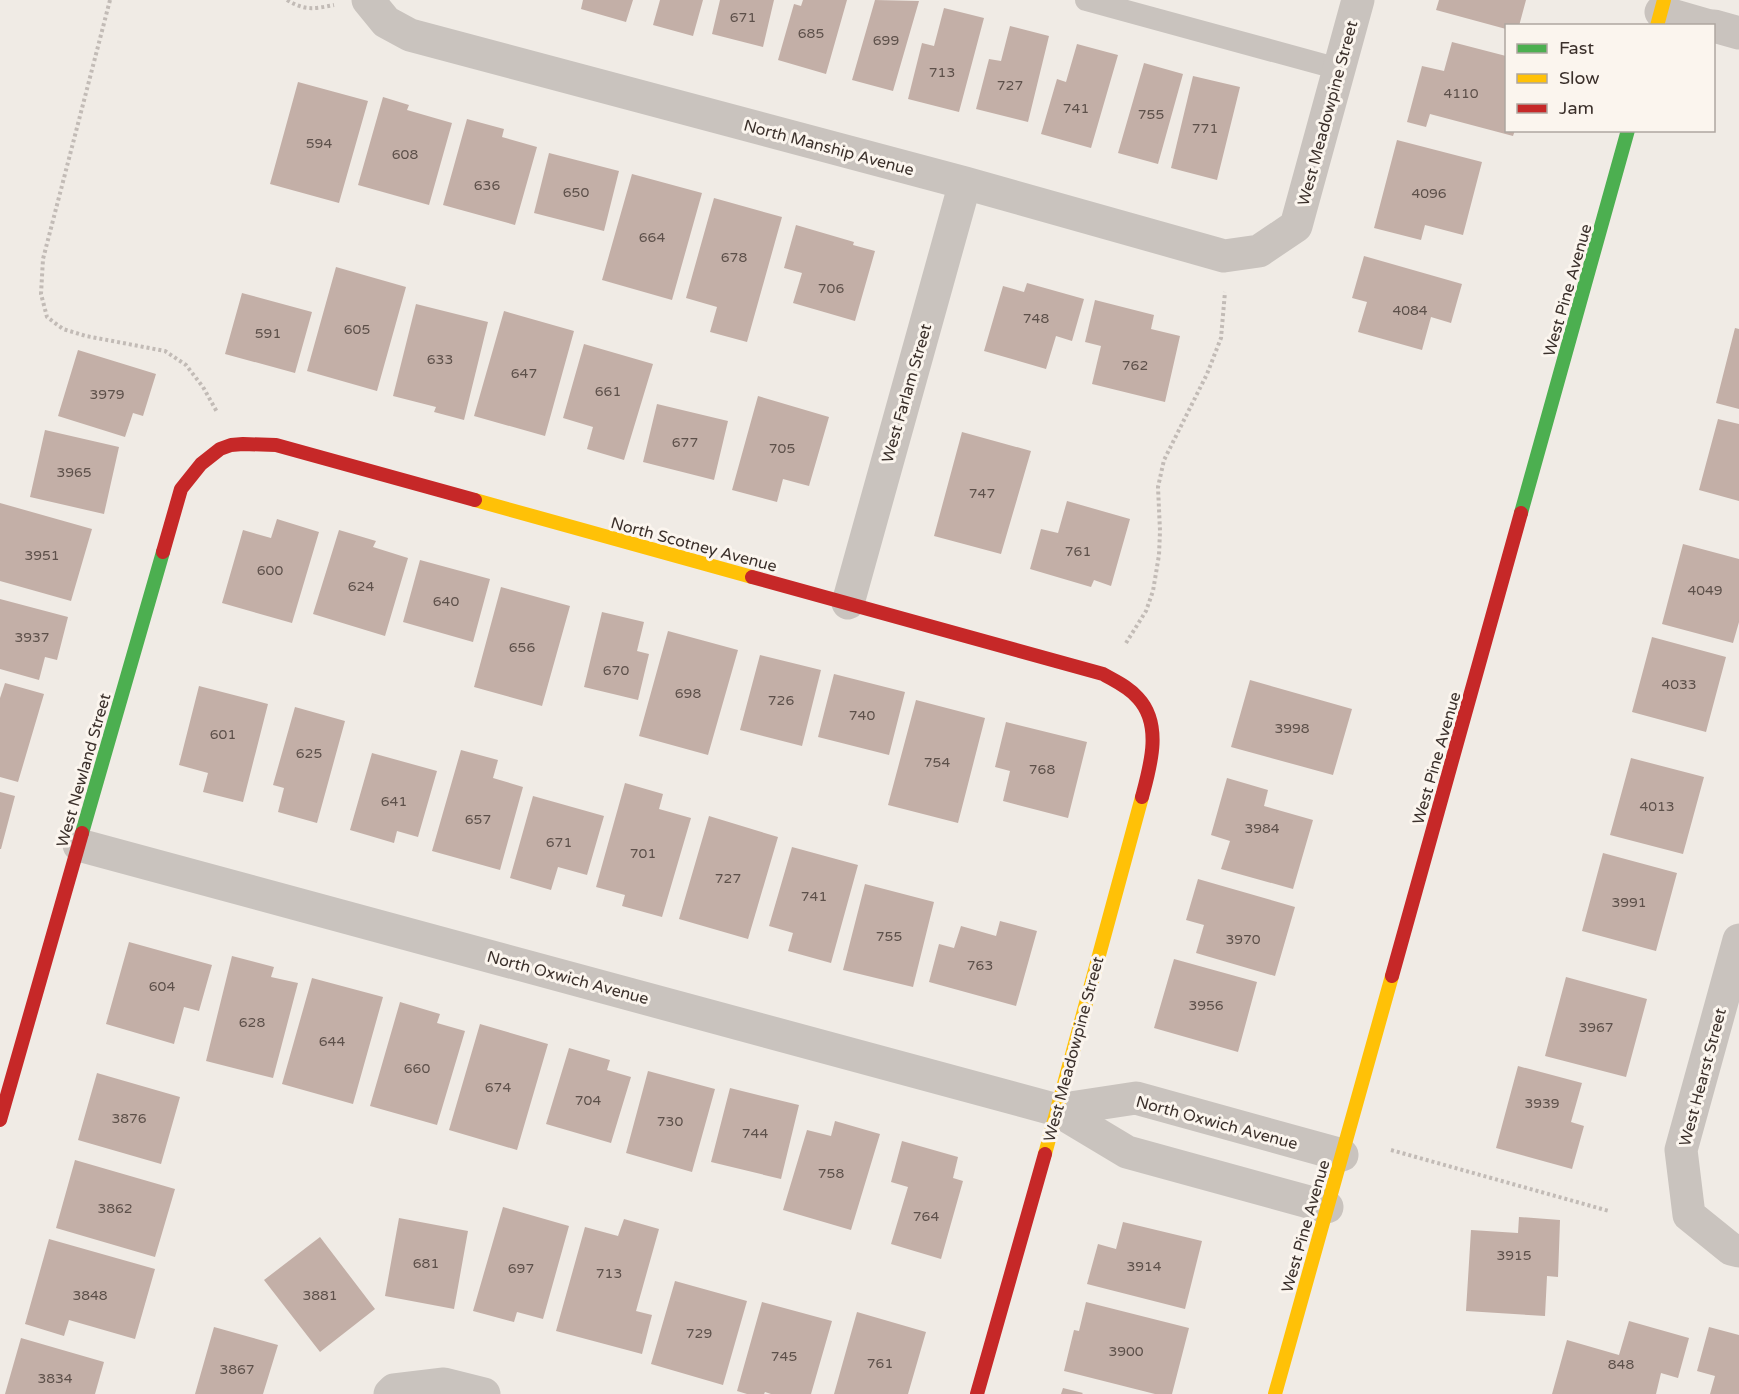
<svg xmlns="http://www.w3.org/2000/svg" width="1739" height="1394" font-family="'Varela Round',sans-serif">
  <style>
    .building { fill: #c3afa7 }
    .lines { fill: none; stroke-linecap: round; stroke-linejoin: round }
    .path { stroke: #c2bbb6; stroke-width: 4; stroke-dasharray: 3 3; stroke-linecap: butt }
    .lane { stroke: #c9c3be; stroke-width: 22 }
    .street { stroke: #c9c3be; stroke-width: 33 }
    .fast { stroke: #4caf50; stroke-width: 14 }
    .slow { stroke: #ffc107; stroke-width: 14 }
    .jam { stroke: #c62828; stroke-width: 14 }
    .labels { text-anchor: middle; stroke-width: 6; stroke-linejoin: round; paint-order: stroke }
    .number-label { font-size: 14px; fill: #5d504a }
    .street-label { font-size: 16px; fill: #3b302b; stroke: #fbf5ee }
  </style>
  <rect width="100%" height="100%" fill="#f0ebe5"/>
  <!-- building -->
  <path class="building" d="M 583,0 L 633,0 L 626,22 L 581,9 Z
    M 660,0 L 703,0 L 693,36 L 653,25 Z
    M 720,0 L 774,0 L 763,47 L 712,34 Z
    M 803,0 L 847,0 L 826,74 L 778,60 L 794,4 L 801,6 Z
    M 875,0 L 919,1 L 893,91 L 852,80 Z
    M 1439,0 L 1526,0 L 1519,26 L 1506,26 L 1506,29 L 1436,10 Z
    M 944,8 L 984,18 L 959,112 L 908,99 L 922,43 L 934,46 Z
    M 1010,26 L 1049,36 L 1028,122 L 976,109 L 989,59 L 1001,61 Z
    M 1452,42 L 1506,56 L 1506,130 L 1515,130 L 1513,136 L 1430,114 L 1426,127 L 1407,122 L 1422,66 L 1444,71 Z
    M 1077,44 L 1118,55 L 1091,148 L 1041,134 L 1057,79 L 1066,82 Z
    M 1144,63 L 1183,74 L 1158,164 L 1118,153 Z
    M 1193,76 L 1240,87 L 1217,180 L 1171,168 Z
    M 298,82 L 368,101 L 339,203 L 270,184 Z
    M 383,97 L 409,105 L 407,110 L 452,123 L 429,205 L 358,185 Z
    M 467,119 L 504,129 L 502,137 L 537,147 L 515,225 L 443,205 Z
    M 1397,140 L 1482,162 L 1463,235 L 1425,225 L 1421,240 L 1374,228 Z
    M 549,153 L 619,171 L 604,231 L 534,213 Z
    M 632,174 L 702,193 L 672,300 L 602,280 Z
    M 714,198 L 782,217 L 747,342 L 710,332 L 717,307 L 686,298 Z
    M 796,225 L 854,242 L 853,245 L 875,251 L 855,321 L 793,303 L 802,273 L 784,268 Z
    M 1364,256 L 1462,284 L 1451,323 L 1431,317 L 1422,350 L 1358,332 L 1367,302 L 1352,298 Z
    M 336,267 L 406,287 L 377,391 L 307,371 Z
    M 1027,283 L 1084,299 L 1072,341 L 1056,336 L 1046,369 L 984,351 L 1003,286 L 1024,292 Z
    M 242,293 L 312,312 L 295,373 L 225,354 Z
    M 1095,300 L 1154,315 L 1151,329 L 1180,336 L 1165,402 L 1092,384 L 1101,346 L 1085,342 Z
    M 416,304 L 488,322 L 464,420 L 434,412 L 436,407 L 393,396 Z
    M 504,311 L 574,331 L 545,436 L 474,416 Z
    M 1735,328 L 1739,329 L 1739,409 L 1716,403 Z
    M 584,344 L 653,364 L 624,460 L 587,449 L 593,427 L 563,418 Z
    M 78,350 L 156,374 L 143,416 L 133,413 L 125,437 L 58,416 Z
    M 758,396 L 829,417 L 809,486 L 783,479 L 777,502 L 732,490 Z
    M 657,404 L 728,421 L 714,480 L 643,462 Z
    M 1718,419 L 1739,424 L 1739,501 L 1699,490 Z
    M 45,430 L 119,447 L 104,514 L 30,497 Z
    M 962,432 L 1031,451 L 1001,554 L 934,536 Z
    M 1067,501 L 1130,519 L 1111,586 L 1094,580 L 1091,587 L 1030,569 L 1041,529 L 1058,533 Z
    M 0,503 L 92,529 L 71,601 L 0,581 Z
    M 277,519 L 319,532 L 292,623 L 222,603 L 243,530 L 271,538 Z
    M 339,530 L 376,541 L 373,547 L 408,558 L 385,636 L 313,614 Z
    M 1683,544 L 1739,559 L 1739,622 L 1733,643 L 1662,624 Z
    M 420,560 L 490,579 L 473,642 L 403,622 Z
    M 501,587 L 570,606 L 542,706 L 474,687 Z
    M 0,599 L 68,617 L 57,660 L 45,657 L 39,680 L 0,669 Z
    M 602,612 L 644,622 L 637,651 L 649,654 L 638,700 L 584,687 Z
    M 668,631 L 738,650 L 708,755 L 639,736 Z
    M 1652,637 L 1726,657 L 1706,732 L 1632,712 Z
    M 760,655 L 821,670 L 802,746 L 740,730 Z
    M 834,674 L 905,692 L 889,755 L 818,737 Z
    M 1250,680 L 1352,709 L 1333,775 L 1231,747 Z
    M 5,683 L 44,694 L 18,782 L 0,777 L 0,698 Z
    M 199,686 L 268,704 L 243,802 L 203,792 L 208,773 L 179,765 Z
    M 916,700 L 985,718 L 958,823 L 888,805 Z
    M 295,707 L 345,721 L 317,823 L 278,812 L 284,788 L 273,785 Z
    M 1006,722 L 1087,742 L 1068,818 L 1003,801 L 1010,771 L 995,767 Z
    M 461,750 L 498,760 L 493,778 L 523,787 L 500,870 L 432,851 Z
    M 372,753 L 437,771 L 418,837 L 397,831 L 394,843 L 350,830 Z
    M 1631,758 L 1704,777 L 1683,854 L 1610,835 Z
    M 1227,778 L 1268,790 L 1264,806 L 1313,820 L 1293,889 L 1221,869 L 1230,841 L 1211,835 Z
    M 625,783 L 663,794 L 659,809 L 691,818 L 662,917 L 622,906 L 625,895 L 596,887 Z
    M 0,792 L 15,796 L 1,849 L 0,849 Z
    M 533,796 L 604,816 L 587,875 L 558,867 L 551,890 L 510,878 Z
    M 709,816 L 778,837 L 748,939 L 679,919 Z
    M 792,847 L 858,865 L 831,963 L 788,951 L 793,933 L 769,926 Z
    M 1603,853 L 1677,873 L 1656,951 L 1582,931 Z
    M 1198,879 L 1295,907 L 1275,976 L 1196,953 L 1204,925 L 1186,920 Z
    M 865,884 L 934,902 L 913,987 L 843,970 Z
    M 1000,921 L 1037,931 L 1016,1006 L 929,982 L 939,944 L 954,948 L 961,926 L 996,936 Z
    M 129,942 L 212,965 L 199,1011 L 184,1007 L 174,1044 L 106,1024 Z
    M 232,956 L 274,967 L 271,977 L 298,983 L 273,1078 L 206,1061 Z
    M 1174,959 L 1257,982 L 1238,1052 L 1154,1028 Z
    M 1566,977 L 1647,999 L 1626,1077 L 1545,1056 Z
    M 312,978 L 383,997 L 353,1104 L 282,1084 Z
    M 400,1002 L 440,1014 L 437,1023 L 465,1031 L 437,1125 L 370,1106 Z
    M 480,1024 L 548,1044 L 517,1150 L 449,1130 Z
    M 569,1048 L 610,1060 L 607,1070 L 631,1077 L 611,1143 L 546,1124 Z
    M 1518,1066 L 1582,1083 L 1571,1122 L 1584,1126 L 1572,1169 L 1496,1148 Z
    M 648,1071 L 715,1089 L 692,1172 L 626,1153 Z
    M 97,1073 L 180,1097 L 161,1164 L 78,1140 Z
    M 730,1088 L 799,1105 L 781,1179 L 711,1162 Z
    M 835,1121 L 880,1134 L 851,1230 L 783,1210 L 807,1130 L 831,1136 Z
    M 902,1141 L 958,1157 L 953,1178 L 963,1181 L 941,1259 L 891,1244 L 908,1187 L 891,1182 Z
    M 75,1160 L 175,1189 L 155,1257 L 56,1228 Z
    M 503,1207 L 569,1226 L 543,1319 L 517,1312 L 514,1322 L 473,1311 Z
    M 1519,1217 L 1560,1220 L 1558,1277 L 1547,1276 L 1545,1316 L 1466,1311 L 1471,1230 L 1518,1233 Z
    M 399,1218 L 468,1231 L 454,1309 L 385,1296 Z
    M 624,1219 L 659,1229 L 636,1311 L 652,1315 L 642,1354 L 556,1331 L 585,1227 L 618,1236 Z
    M 1123,1222 L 1202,1241 L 1185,1309 L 1087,1284 L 1098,1244 L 1116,1249 Z
    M 320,1237 L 375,1309 L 320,1352 L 264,1280 Z
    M 49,1239 L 155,1269 L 135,1339 L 69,1320 L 64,1336 L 25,1324 Z
    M 675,1281 L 747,1301 L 723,1385 L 651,1364 Z
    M 762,1302 L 832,1321 L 811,1394 L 771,1394 L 765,1392 L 764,1394 L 747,1394 L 737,1391 Z
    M 1086,1302 L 1189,1328 L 1172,1394 L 1155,1394 L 1064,1371 L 1074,1330 L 1079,1331 Z
    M 857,1312 L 926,1332 L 908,1394 L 834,1394 Z
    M 1629,1321 L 1689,1338 L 1678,1378 L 1661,1373 L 1656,1394 L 1552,1394 L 1567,1340 L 1619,1355 Z
    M 214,1327 L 278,1345 L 263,1394 L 195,1394 Z
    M 1709,1327 L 1739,1335 L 1739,1394 L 1710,1394 L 1715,1376 L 1697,1371 Z
    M 21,1338 L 104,1362 L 95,1394 L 5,1394 Z
    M 1063,1388 L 1083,1393 L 1082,1394 L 1061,1394 Z"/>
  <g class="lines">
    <!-- path -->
    <path class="path" d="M 110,0 L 43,259 L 41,294 L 47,317 L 63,329 L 86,336 L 165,351 L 186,365 L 203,387 L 217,412
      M 287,0 C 306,11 313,9 334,5
      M 1126,643 L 1146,611 L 1153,591 L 1159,555 L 1160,531 L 1158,487 L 1164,460 L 1207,374 L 1221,338 L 1225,292
      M 1391,1150 L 1609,1211"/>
    <!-- lane -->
    <path class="lane" d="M 1086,0 L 1339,69"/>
    <!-- street -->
    <path class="street" d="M 368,0 L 386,22 L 410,35 L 965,183 L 1224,256 L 1259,251 L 1296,226 L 1358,0
      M 1661,12 L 1710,26
      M 1714,26 L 1739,33
      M 848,603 L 965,183
      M 79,845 L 1057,1110 L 1127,1152 L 1327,1207
      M 1739,940 L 1681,1150 L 1689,1215 L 1731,1249 L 1739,1251
      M 1057,1110 L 1136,1098 L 1342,1155
      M 390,1394 L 394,1390 L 444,1384 L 484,1394"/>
    <!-- fast -->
    <path class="fast" d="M 1521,513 L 1628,130
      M 82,833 L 163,552"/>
    <!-- slow -->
    <path class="slow" d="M 1657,26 L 1664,0
      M 475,500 L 752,577
      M 1045,1154 L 1142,797
      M 1275,1394 L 1392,976"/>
    <!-- jam -->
    <path class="jam" d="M 163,552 L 181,489 L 201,464 L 220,449 L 231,445 L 243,444 L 276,445 L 475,500
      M 752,577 L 1103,674 C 1115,681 1129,687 1138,698 C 1163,725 1150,767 1142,797
      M 1392,976 L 1521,513
      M 0,1120 L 82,833
      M 977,1394 L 1045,1154"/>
  </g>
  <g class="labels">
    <!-- number labels -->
    <g class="number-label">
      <text x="743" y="22">671</text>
      <text x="811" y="38">685</text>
      <text x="886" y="45">699</text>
      <text x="942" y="77">713</text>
      <text x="1010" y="90">727</text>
      <text x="1461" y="98">4110</text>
      <text x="1076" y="113">741</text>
      <text x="1151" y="119">755</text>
      <text x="1205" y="133">771</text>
      <text x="319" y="148">594</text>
      <text x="405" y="159">608</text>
      <text x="487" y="190">636</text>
      <text x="576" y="197">650</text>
      <text x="1429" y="198">4096</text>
      <text x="652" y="242">664</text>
      <text x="734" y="262">678</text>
      <text x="831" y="293">706</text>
      <text x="1410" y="315">4084</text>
      <text x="1036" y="323">748</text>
      <text x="357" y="334">605</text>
      <text x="268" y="338">591</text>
      <text x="440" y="364">633</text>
      <text x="1135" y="370">762</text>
      <text x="524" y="378">647</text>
      <text x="608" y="396">661</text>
      <text x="107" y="399">3979</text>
      <text x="685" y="447">677</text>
      <text x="782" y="453">705</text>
      <text x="74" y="477">3965</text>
      <text x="982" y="498">747</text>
      <text x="1078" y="556">761</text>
      <text x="42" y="560">3951</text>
      <text x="270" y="575">600</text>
      <text x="361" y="591">624</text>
      <text x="1705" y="595">4049</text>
      <text x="446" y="606">640</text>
      <text x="32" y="642">3937</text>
      <text x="522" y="652">656</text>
      <text x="616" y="675">670</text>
      <text x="1679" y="689">4033</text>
      <text x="688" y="698">698</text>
      <text x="781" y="705">726</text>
      <text x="862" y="720">740</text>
      <text x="1292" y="733">3998</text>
      <text x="223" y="739">601</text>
      <text x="309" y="758">625</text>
      <text x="937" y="767">754</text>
      <text x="1042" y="774">768</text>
      <text x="394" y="806">641</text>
      <text x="1657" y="811">4013</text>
      <text x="478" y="824">657</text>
      <text x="1262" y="833">3984</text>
      <text x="559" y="847">671</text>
      <text x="643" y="858">701</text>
      <text x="728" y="883">727</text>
      <text x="814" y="901">741</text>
      <text x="1629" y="907">3991</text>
      <text x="889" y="941">755</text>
      <text x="1243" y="944">3970</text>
      <text x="980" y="970">763</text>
      <text x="162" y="991">604</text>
      <text x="1206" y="1010">3956</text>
      <text x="252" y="1027">628</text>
      <text x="1596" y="1032">3967</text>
      <text x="332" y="1046">644</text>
      <text x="417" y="1073">660</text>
      <text x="498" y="1092">674</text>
      <text x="588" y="1105">704</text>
      <text x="1542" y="1108">3939</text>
      <text x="129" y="1123">3876</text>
      <text x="670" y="1126">730</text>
      <text x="755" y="1138">744</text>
      <text x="831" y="1178">758</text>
      <text x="115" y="1213">3862</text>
      <text x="926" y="1221">764</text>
      <text x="1514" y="1260">3915</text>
      <text x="426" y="1268">681</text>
      <text x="1144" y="1271">3914</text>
      <text x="521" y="1273">697</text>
      <text x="609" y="1278">713</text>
      <text x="90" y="1300">3848</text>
      <text x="320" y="1300">3881</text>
      <text x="699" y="1338">729</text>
      <text x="1126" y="1356">3900</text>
      <text x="784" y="1361">745</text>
      <text x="880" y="1368">761</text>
      <text x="1621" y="1369">848</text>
      <text x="237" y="1374">3867</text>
      <text x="55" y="1383">3834</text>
    </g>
    <!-- street labels -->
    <g class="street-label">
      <text transform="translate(1327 113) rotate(-75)" y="6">West Meadowpine Street</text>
      <text transform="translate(829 147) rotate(15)" y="6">North Manship Avenue</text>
      <text transform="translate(1567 290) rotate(-74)" y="6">West Pine Avenue</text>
      <text transform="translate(906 393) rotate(-74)" y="6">West Farlam Street</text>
      <text transform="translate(694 544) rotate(15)" y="6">North Scotney Avenue</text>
      <text transform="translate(1436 758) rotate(-74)" y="6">West Pine Avenue</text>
      <text transform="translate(83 770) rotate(-74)" y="6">West Newland Street</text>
      <text transform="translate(568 977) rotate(15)" y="6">North Oxwich Avenue</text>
      <text transform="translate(1073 1049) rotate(-75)" y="6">West Meadowpine Street</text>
      <text transform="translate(1702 1077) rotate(-75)" y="6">West Hearst Street</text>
      <text transform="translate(1217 1122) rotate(15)" y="6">North Oxwich Avenue</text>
      <text transform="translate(1305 1226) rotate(-74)" y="6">West Pine Avenue</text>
    </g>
  </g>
  <!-- legend -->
  <rect x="1505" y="24" width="210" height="108" fill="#fbf5ee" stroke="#aea6a0" stroke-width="1.5"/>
  <rect x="1517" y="44" width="30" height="9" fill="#4caf50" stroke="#aea6a0" stroke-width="1.5"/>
  <text x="1559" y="54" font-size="18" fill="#3b302b">Fast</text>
  <rect x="1517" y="74" width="30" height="9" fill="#ffc107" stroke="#aea6a0" stroke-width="1.5"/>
  <text x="1559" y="84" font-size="18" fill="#3b302b">Slow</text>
  <rect x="1517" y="104" width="30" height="9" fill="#c62828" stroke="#aea6a0" stroke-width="1.5"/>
  <text x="1559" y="114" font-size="18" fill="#3b302b">Jam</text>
</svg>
